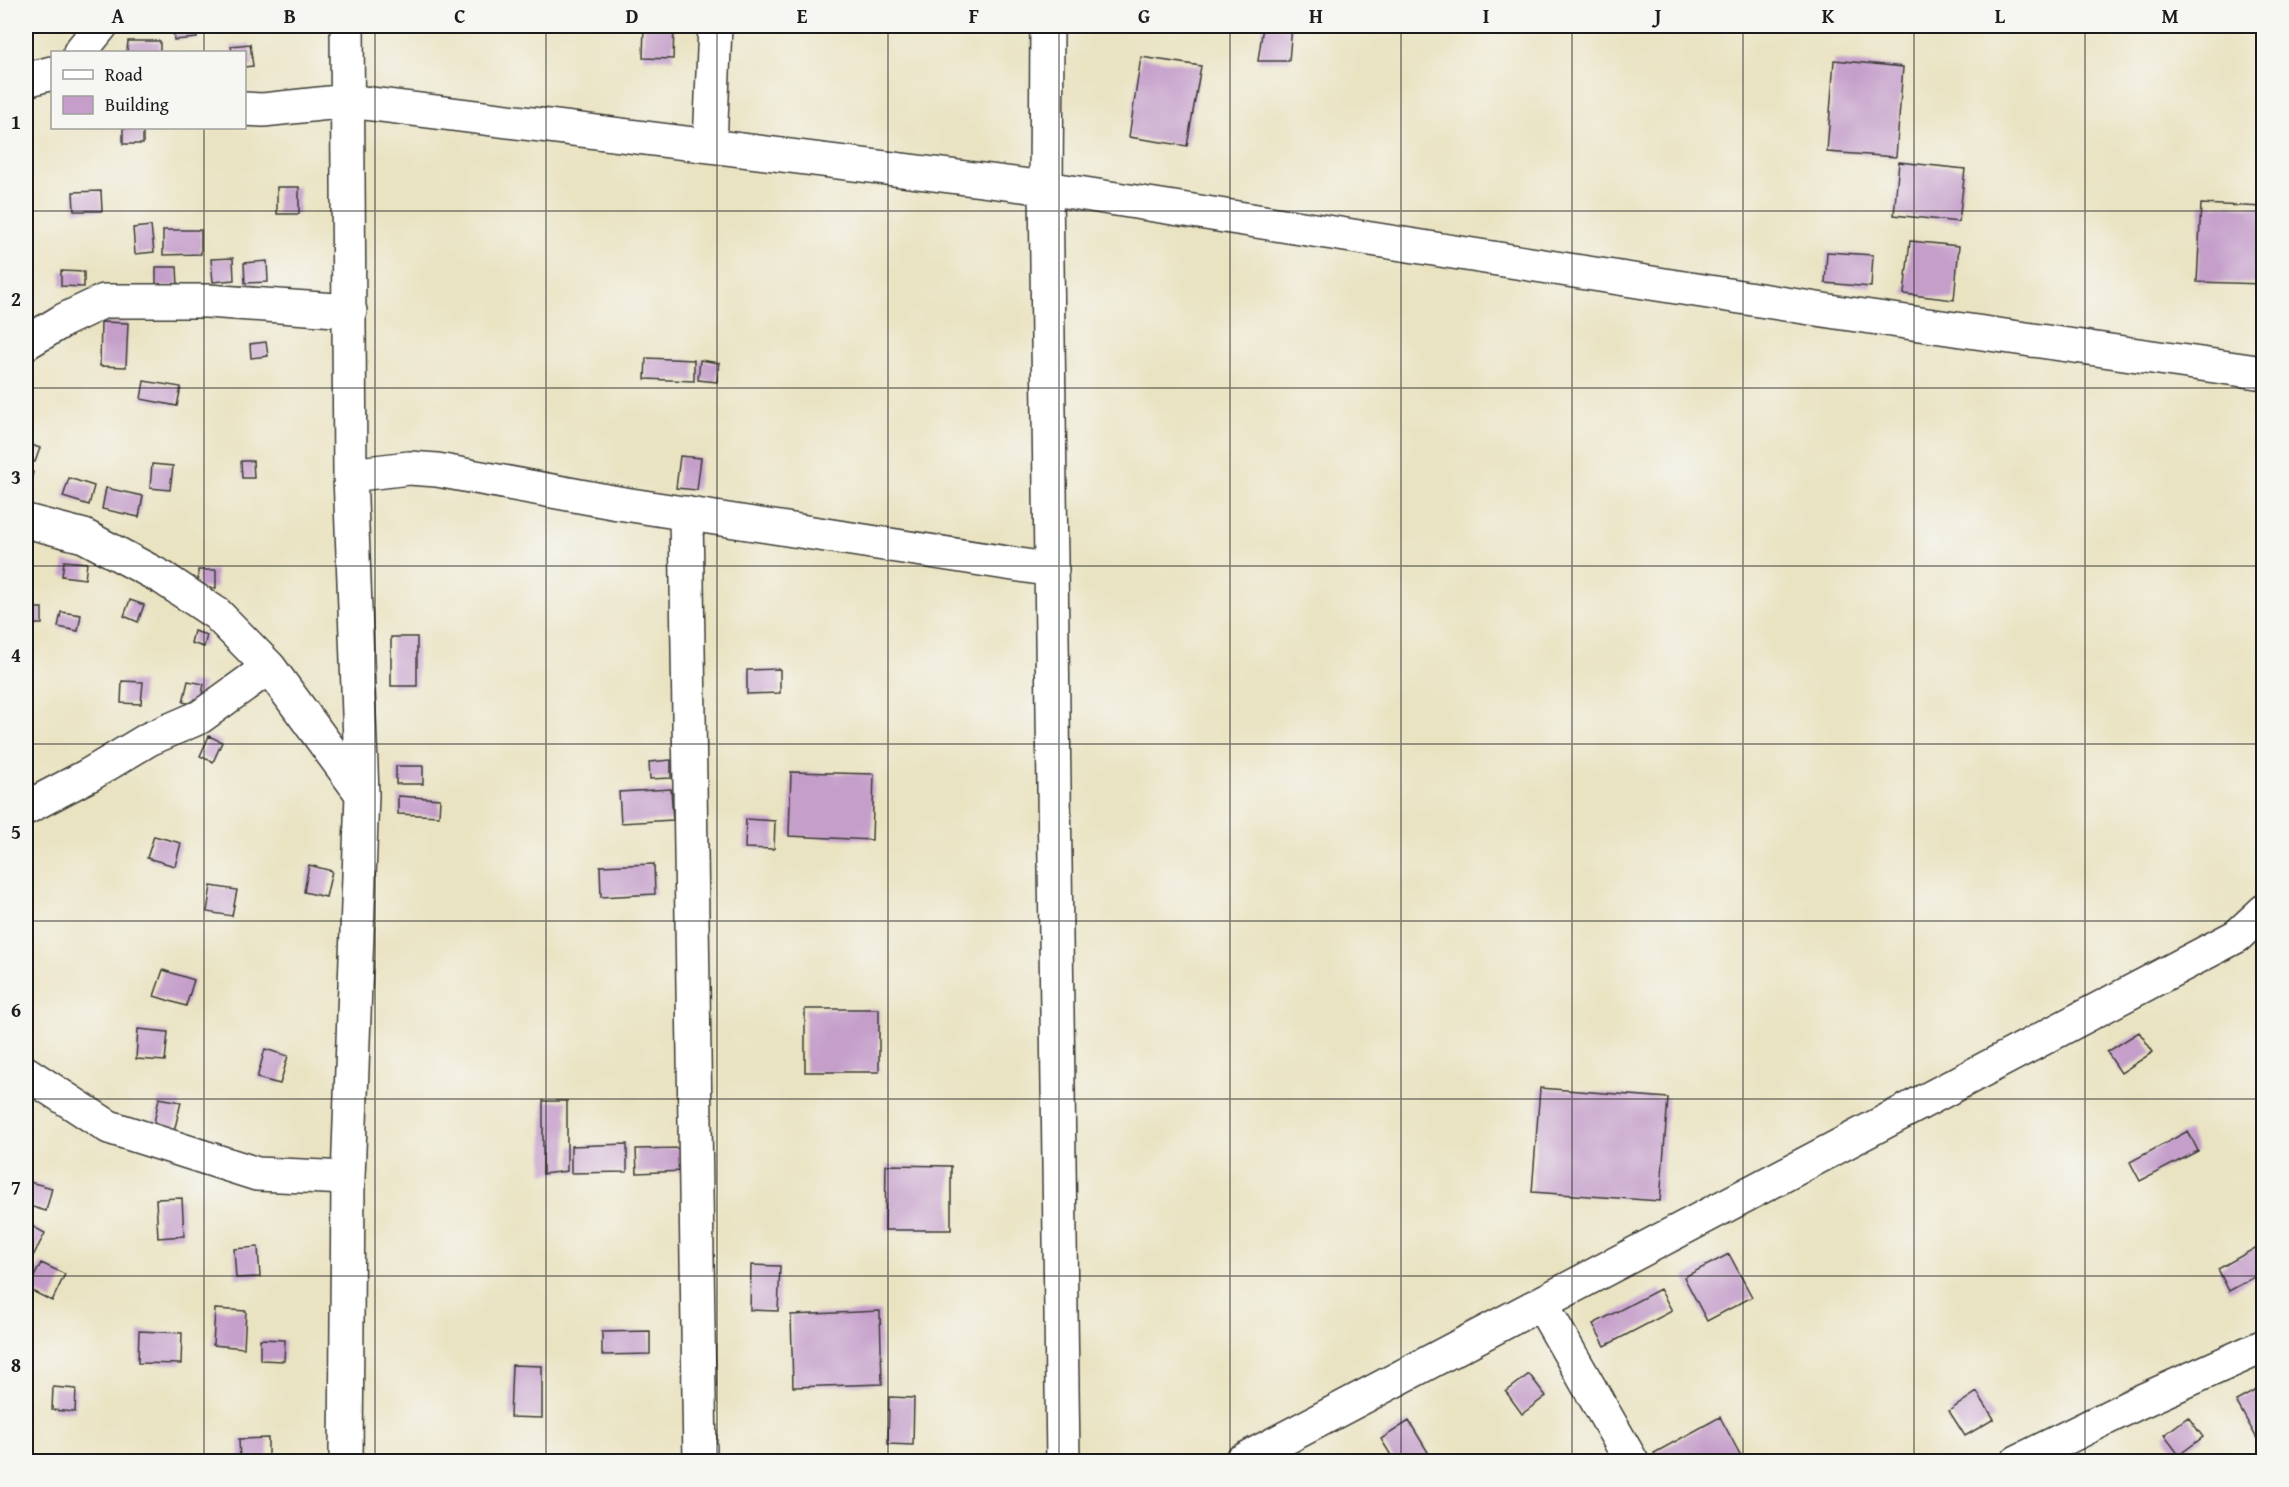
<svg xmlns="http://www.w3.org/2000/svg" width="2289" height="1487" font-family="'Gentium Book Plus',serif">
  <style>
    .building { fill: #c59fca }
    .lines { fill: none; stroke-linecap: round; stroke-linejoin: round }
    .street-casing { stroke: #3b3a35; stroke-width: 36 }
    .street { stroke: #fff; stroke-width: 33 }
    .grid { fill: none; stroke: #1c1c1c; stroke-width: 1.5; stroke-opacity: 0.55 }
    .neatline { fill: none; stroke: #1c1c1c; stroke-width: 2 }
    .grid-label { font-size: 20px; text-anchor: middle; font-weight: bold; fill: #1c1c1c }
  </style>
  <rect width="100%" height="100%" fill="#f6f6f2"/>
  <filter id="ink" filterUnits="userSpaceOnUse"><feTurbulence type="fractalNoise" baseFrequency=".0167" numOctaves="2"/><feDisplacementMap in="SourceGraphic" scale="12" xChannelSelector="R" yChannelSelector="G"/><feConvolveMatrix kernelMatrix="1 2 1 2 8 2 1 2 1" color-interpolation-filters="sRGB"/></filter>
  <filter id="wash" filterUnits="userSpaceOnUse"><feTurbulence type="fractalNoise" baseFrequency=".008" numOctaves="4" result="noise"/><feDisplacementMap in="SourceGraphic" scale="24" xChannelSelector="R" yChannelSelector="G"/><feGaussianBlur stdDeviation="1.35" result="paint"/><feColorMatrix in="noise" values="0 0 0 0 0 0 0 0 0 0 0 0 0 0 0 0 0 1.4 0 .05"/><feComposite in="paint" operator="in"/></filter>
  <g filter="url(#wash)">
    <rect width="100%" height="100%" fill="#eae3c2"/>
    <g id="blocks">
      <!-- building -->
      <path class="building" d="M 173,26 L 196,26 L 197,38 L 174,40 Z
        M 644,26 L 674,26 L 673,59 L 643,58 Z
        M 1263,26 L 1292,26 L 1289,61 L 1258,61 Z
        M 128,41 L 160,41 L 160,52 L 127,52 Z
        M 250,44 L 253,66 L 244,67 L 244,52 L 232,52 L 231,46 Z
        M 1141,57 L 1201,66 L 1187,146 L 1129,137 Z
        M 1834,60 L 1903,67 L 1896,157 L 1827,152 Z
        M 26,117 L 34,117 L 32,140 L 26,140 Z
        M 123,128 L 143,128 L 143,144 L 123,144 Z
        M 1899,162 L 1965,169 L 1959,222 L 1894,215 Z
        M 277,187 L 299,187 L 299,214 L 277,214 Z
        M 101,191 L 102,211 L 74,211 L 73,192 Z
        M 2201,204 L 2264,207 L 2264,284 L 2197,282 Z
        M 151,226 L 154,252 L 135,254 L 133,228 Z
        M 163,230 L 201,230 L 201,254 L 163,255 Z
        M 1910,241 L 1959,246 L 1954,300 L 1904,294 Z
        M 1827,252 L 1873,255 L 1871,287 L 1825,283 Z
        M 233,258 L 234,280 L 213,282 L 211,259 Z
        M 267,261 L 268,282 L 245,283 L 244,263 Z
        M 156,267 L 177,267 L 178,286 L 156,287 Z
        M 61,271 L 84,272 L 84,287 L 61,286 Z
        M 101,322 L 128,323 L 126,367 L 100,366 Z
        M 266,342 L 268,356 L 251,358 L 250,344 Z
        M 646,358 L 694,360 L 694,381 L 645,379 Z
        M 700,360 L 719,363 L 717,382 L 698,380 Z
        M 144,381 L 181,387 L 177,406 L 141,399 Z
        M 26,443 L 40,448 L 35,462 L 26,458 Z
        M 680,456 L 701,458 L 697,490 L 676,488 Z
        M 241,461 L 253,461 L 254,478 L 242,478 Z
        M 152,464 L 173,466 L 170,490 L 150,488 Z
        M 26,470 L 33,472 L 29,490 L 26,490 Z
        M 69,478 L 94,486 L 89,505 L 63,497 Z
        M 106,488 L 143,496 L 139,517 L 102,509 Z
        M 64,561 L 87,563 L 85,579 L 62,576 Z
        M 198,570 L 216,570 L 216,588 L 198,588 Z
        M 130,600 L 144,605 L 138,622 L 124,616 Z
        M 26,608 L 42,608 L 42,624 L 26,624 Z
        M 61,612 L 81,615 L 78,631 L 58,627 Z
        M 194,631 L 207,635 L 204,647 L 191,643 Z
        M 391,637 L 417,637 L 417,686 L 391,686 Z
        M 780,669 L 780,693 L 747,694 L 747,670 Z
        M 122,681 L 143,682 L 141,704 L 121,703 Z
        M 188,681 L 204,684 L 200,706 L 183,702 Z
        M 209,736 L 222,742 L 213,762 L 200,756 Z
        M 671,760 L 671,778 L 650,779 L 649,762 Z
        M 396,766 L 423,766 L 423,784 L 396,784 Z
        M 791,772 L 874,774 L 872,840 L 789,836 Z
        M 671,789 L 673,820 L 621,823 L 619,792 Z
        M 398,796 L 440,799 L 439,816 L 398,814 Z
        M 746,819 L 775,821 L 774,849 L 745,848 Z
        M 154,836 L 181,843 L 175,866 L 147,858 Z
        M 654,864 L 655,894 L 601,897 L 600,866 Z
        M 309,865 L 332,871 L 326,897 L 304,892 Z
        M 211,886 L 237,890 L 232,916 L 207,912 Z
        M 163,970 L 194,980 L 186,1006 L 154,996 Z
        M 805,1009 L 879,1009 L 879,1072 L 805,1072 Z
        M 138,1029 L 168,1032 L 165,1061 L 136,1059 Z
        M 2139,1032 L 2153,1052 L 2121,1073 L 2107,1052 Z
        M 265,1049 L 288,1056 L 280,1084 L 257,1078 Z
        M 1540,1088 L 1668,1098 L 1660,1201 L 1532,1192 Z
        M 159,1098 L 181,1102 L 174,1132 L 153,1128 Z
        M 543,1101 L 567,1101 L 567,1171 L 543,1174 Z
        M 2188,1131 L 2198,1151 L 2140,1181 L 2130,1162 Z
        M 627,1144 L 627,1172 L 571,1173 L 571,1146 Z
        M 683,1148 L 683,1171 L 637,1173 L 636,1149 Z
        M 886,1165 L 951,1166 L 951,1230 L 885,1230 Z
        M 26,1181 L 52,1188 L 46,1211 L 26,1205 Z
        M 182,1198 L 184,1236 L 158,1238 L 156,1199 Z
        M 26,1223 L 45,1233 L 30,1262 L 26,1260 Z
        M 2264,1243 L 2264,1272 L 2229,1291 L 2218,1269 Z
        M 258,1247 L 260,1277 L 236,1278 L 234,1249 Z
        M 1729,1254 L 1752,1297 L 1707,1321 L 1684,1277 Z
        M 41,1263 L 65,1274 L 52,1301 L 28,1289 Z
        M 751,1265 L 780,1266 L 778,1311 L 750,1310 Z
        M 1660,1289 L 1672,1311 L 1605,1346 L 1593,1324 Z
        M 215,1309 L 246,1311 L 244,1348 L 213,1345 Z
        M 880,1311 L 882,1384 L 793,1387 L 791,1315 Z
        M 139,1331 L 182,1333 L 181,1364 L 138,1363 Z
        M 650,1331 L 650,1354 L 602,1355 L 602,1332 Z
        M 260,1339 L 285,1340 L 284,1361 L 260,1360 Z
        M 512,1365 L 542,1366 L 542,1418 L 510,1417 Z
        M 1529,1374 L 1546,1396 L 1522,1414 L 1506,1392 Z
        M 53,1387 L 76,1389 L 75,1412 L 52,1410 Z
        M 2260,1388 L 2264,1394 L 2264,1440 L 2259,1442 L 2236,1401 Z
        M 1977,1392 L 1994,1419 L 1965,1436 L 1949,1411 Z
        M 889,1397 L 914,1398 L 913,1445 L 888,1444 Z
        M 1720,1417 L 1742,1458 L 1737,1462 L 1659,1462 L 1654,1453 Z
        M 2188,1417 L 2203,1437 L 2179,1455 L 2164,1435 Z
        M 1409,1421 L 1434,1462 L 1395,1462 L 1381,1439 Z
        M 268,1438 L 268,1462 L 240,1462 L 239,1439 Z"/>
    </g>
  </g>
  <g filter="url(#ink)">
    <use href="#blocks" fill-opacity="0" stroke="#3b3a35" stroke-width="1.5"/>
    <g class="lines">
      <!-- street casing -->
      <g class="street-casing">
        <path id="street" d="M 1047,26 L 1046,188 L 1063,1462
          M 80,52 L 101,26
          M 26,80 L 52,73
          M 244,109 L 263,110 L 348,101 L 1046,188 L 1836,312 L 2264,373
          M 710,145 L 715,26
          M 26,343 L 64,320 L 104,301 L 207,301 L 350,311
          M 350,475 L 409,468 L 437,470 L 618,503 L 1052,570
          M 686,513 L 700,1462
          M 26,521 L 84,536 L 163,578 L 217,614 L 269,667 L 362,794
          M 26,808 L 89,775 L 149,739 L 200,717 L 269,667
          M 26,1073 L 109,1127 L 257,1174 L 348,1178
          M 1541,1303 L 1632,1462
          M 346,1462 L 348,1178 L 362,794 L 350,475 L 347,26
          M 1240,1462 L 2237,936 L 2264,911
          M 2017,1462 L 2137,1403 L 2264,1346"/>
      </g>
      <!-- street -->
      <use href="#street" class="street"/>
    </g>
  </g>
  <!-- grid -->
  <path class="grid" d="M 204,26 L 204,52M 375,26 L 375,1462M 546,26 L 546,1462M 717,26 L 717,1462M 888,26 L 888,1462M 1059,26 L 1059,1462M 1230,26 L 1230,1462M 1401,26 L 1401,1462M 1572,26 L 1572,1462M 1743,26 L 1743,1462M 1914,26 L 1914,1462M 2085,26 L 2085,1462M 204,128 L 204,1462M 26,211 L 2264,211M 26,388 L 2264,388M 26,566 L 2264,566M 26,744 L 2264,744M 26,921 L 2264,921M 26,1099 L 2264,1099M 26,1276 L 2264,1276"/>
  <!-- margin -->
  <rect width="2289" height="1487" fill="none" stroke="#f6f6f2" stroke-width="66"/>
  <!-- legend -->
  <rect x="51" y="51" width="195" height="78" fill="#f6f6f2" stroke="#9f9f9c" stroke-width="1.5"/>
  <rect x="63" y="70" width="30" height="9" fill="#ffffff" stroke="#9f9f9c" stroke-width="1.5"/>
  <text x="105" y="81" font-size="18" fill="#1c1c1c">Road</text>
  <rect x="63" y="96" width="30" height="18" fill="#c59fca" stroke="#9f9f9c" stroke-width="1.5"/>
  <text x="105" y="111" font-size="18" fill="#1c1c1c">Building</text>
  <rect x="33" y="33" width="2223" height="1421" class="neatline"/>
  <g class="grid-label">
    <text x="118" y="23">A</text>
    <text x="290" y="23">B</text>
    <text x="460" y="23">C</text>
    <text x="632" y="23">D</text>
    <text x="802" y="23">E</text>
    <text x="974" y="23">F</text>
    <text x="1144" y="23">G</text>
    <text x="1316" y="23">H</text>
    <text x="1486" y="23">I</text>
    <text x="1658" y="23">J</text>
    <text x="1828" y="23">K</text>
    <text x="2000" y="23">L</text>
    <text x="2170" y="23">M</text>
    <text x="16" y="129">1</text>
    <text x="16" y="306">2</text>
    <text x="16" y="484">3</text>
    <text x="16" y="662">4</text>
    <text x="16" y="839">5</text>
    <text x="16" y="1017">6</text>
    <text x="16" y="1194">7</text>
    <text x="16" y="1372">8</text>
  </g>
</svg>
